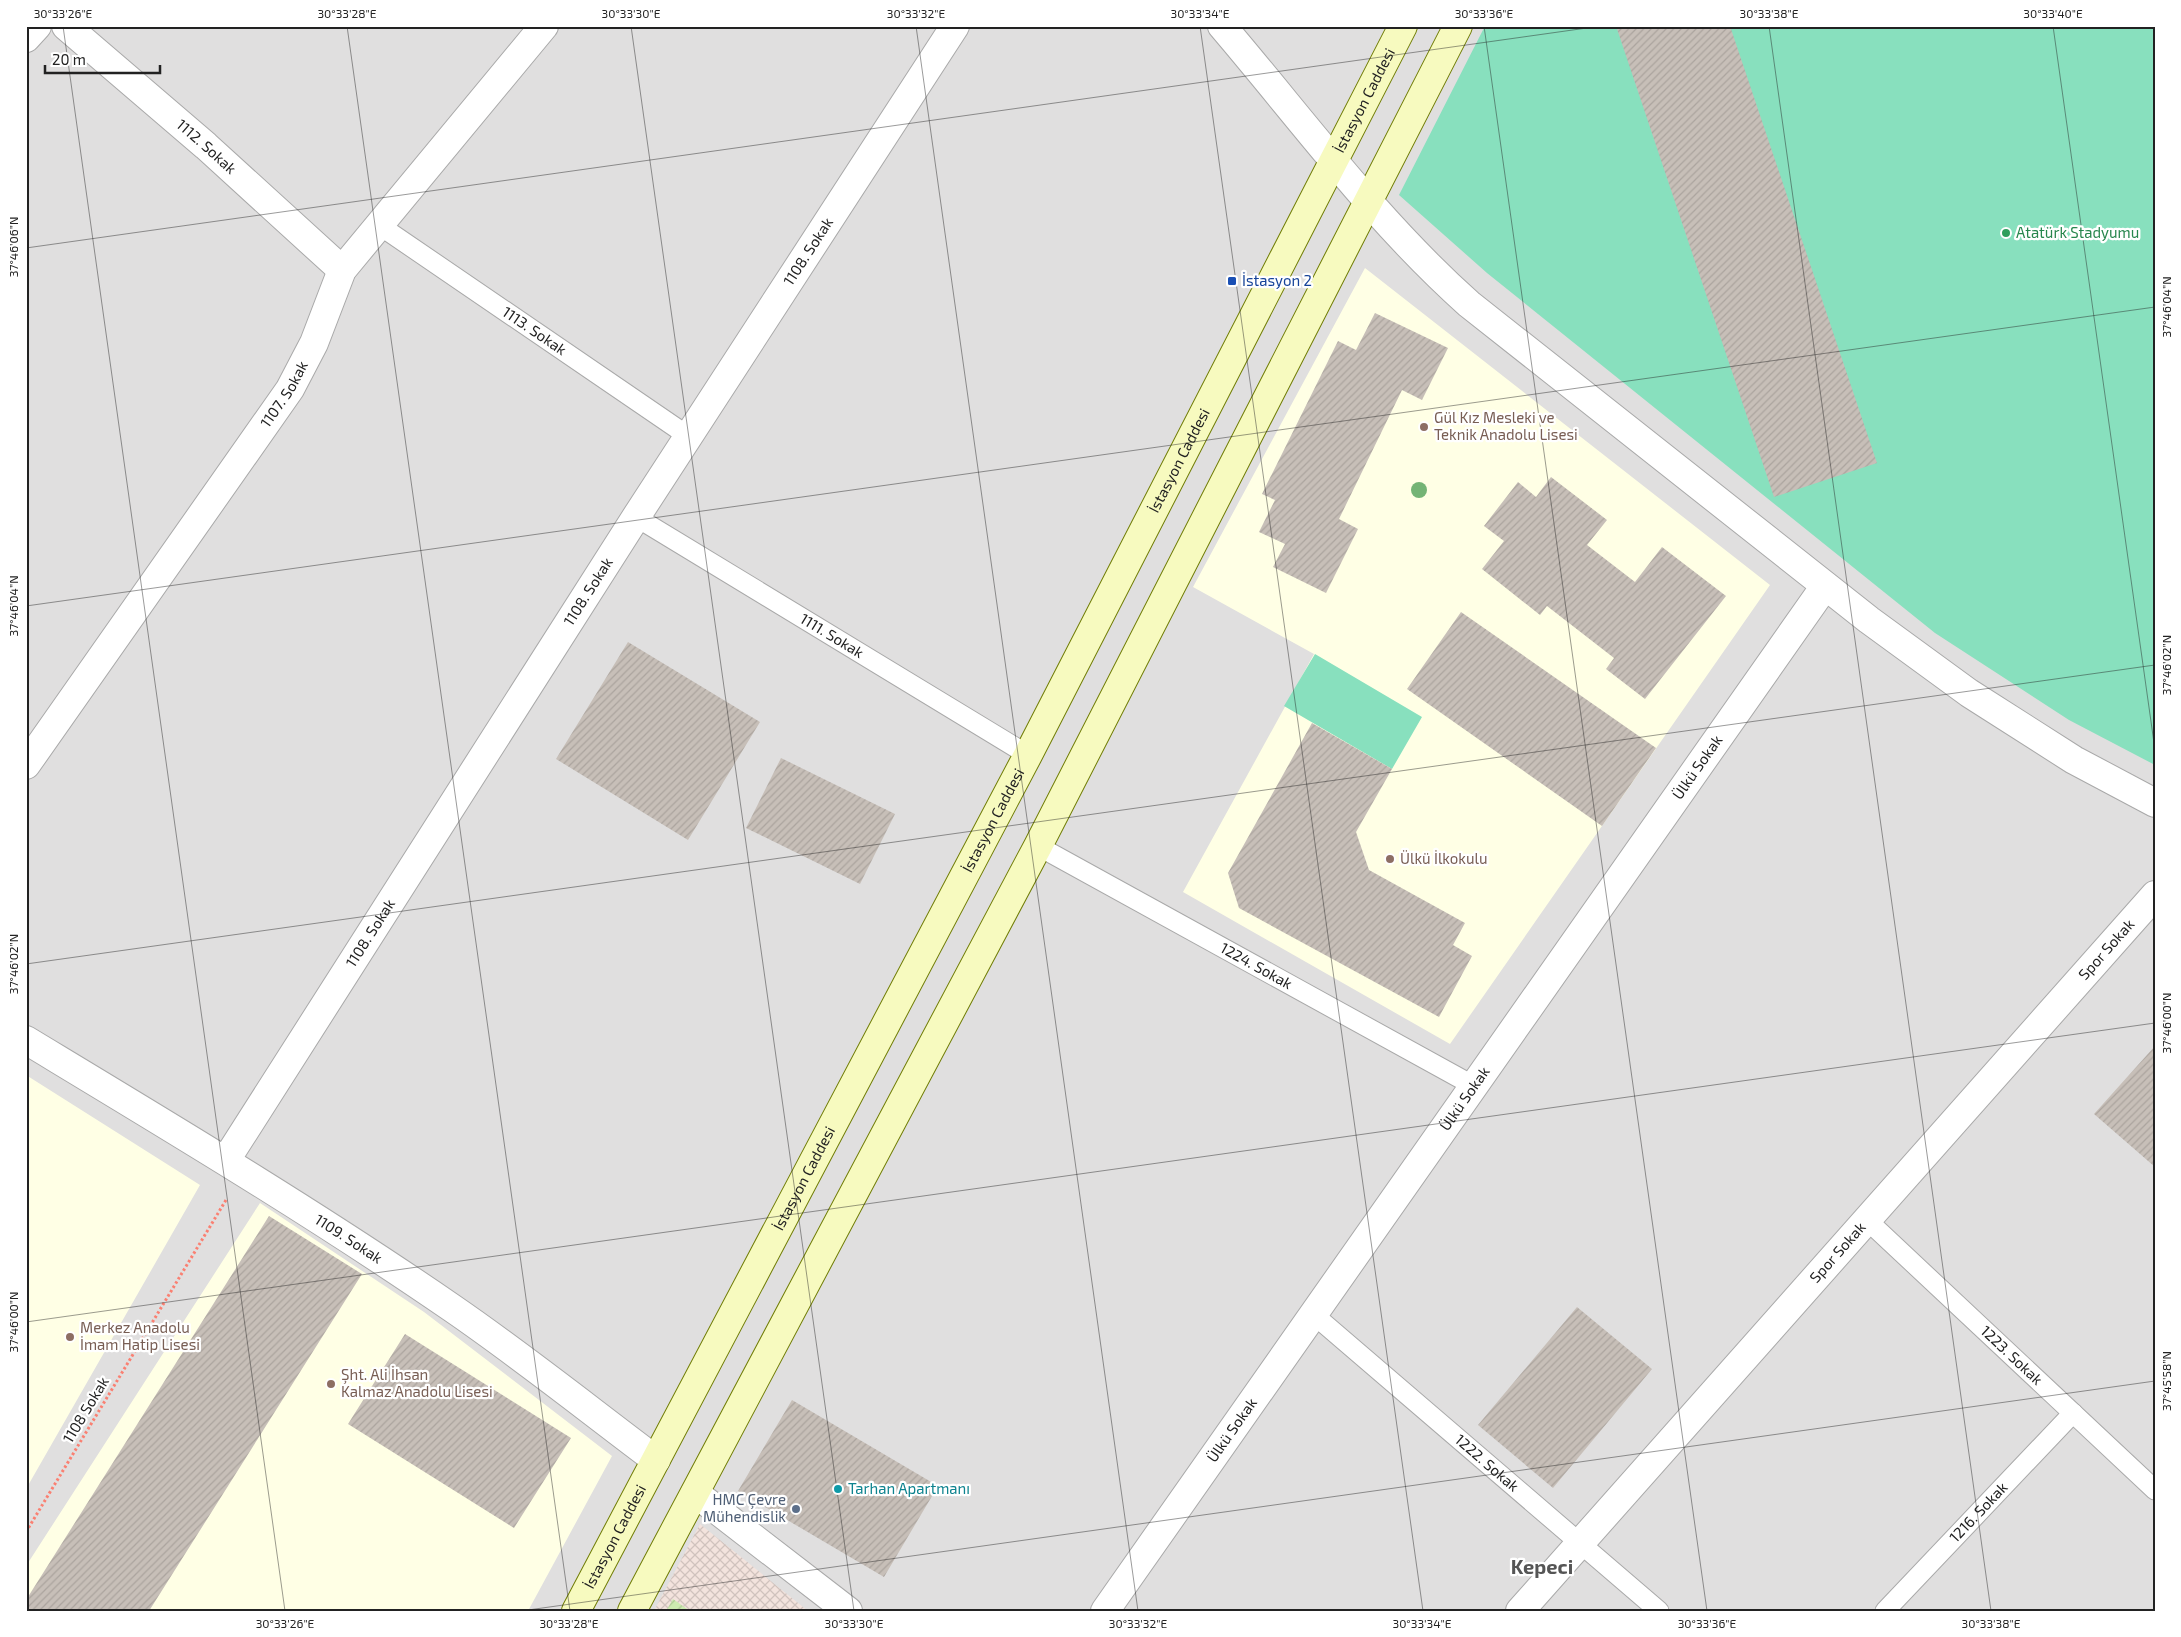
<svg xmlns="http://www.w3.org/2000/svg" width="2181" height="1637" font-family="'Exo 2',sans-serif">
  <style>
    .residential { fill: #e0dfdf }
    .education { fill: #ffffe5 }
    .military { fill: url(#military-cross-hatch) }
    .garden { fill: url(#garden-furrows) }
    .pitch { fill: #88e0be }
    .building { fill: url(#building-hatch) }
    .lines { fill: none; stroke-linecap: round; stroke-linejoin: round }
    .service-casing { stroke: #a9a9a9; stroke-width: 21 }
    .minor-casing { stroke: #a9a9a9; stroke-width: 30 }
    .tertiary-casing { stroke: #a9a9a9; stroke-width: 30 }
    .secondary-casing { stroke: #707d05; stroke-width: 30 }
    .path { stroke: #fa8072; stroke-width: 3; stroke-dasharray: 2.5 2.5; stroke-linecap: butt }
    .service { stroke: #fff; stroke-width: 19 }
    .minor { stroke: #fff; stroke-width: 28 }
    .tertiary { stroke: #fff; stroke-width: 28 }
    .secondary { stroke: #f7fabf; stroke-width: 28 }
    .tree { fill: #74b475 }
    .ticks { fill: none; stroke: #222; stroke-width: 1; stroke-opacity: 0.45 }
    .leisure-dot { fill: #2e9e5b; stroke: #fff; stroke-width: 2 }
    .transit-dot { fill: #1a4fb4; stroke: #fff; stroke-width: 2 }
    .education-dot { fill: #8d6e63; stroke: #fff; stroke-width: 2 }
    .culture-dot { fill: #0f9aa8; stroke: #fff; stroke-width: 2 }
    .service-dot { fill: #5c6f8a; stroke: #fff; stroke-width: 2 }
    .labels { text-anchor: middle; stroke-width: 4.5; stroke-linejoin: round; paint-order: stroke }
    .street-label { font-size: 15px; fill: #222; stroke: #fff }
    .leisure-label { font-size: 15px; fill: #27864d; stroke: #fff; text-anchor: start }
    .transit-label { font-size: 15px; fill: #164399; stroke: #fff; text-anchor: start }
    .education-label { font-size: 15px; fill: #785e54; stroke: #fff; text-anchor: start }
    .culture-label { font-size: 15px; fill: #0d838f; stroke: #fff; text-anchor: start }
    .service-label { font-size: 15px; fill: #4e5e75; stroke: #fff; text-anchor: end }
    .district-label { font-size: 20px; font-weight: bold; fill: #555; stroke: #fff }
    .neatline { fill: none; stroke: #222; stroke-width: 2 }
    .ticks-label { font-size: 12px; text-anchor: middle; fill: #222 }
  </style>
  <defs>
    <pattern id="military-cross-hatch" width="8" height="8" patternUnits="userSpaceOnUse" patternTransform="scale(1.25)"><rect width="8" height="8" fill="#f3e3dd"/><path d="M0 0l8 8M0 8l8-8" fill="none" stroke="#d0c2bd"/></pattern>
    <pattern id="garden-furrows" width="10" height="10" patternUnits="userSpaceOnUse" patternTransform="scale(1.25)"><rect width="10" height="10" fill="#cdebb0"/><path d="M-1 1l2-2M0 10L10 0M9 11l2-2" fill="none" stroke="#b0c997"/></pattern>
    <pattern id="building-hatch" width="6" height="6" patternUnits="userSpaceOnUse" patternTransform="scale(1.25)"><rect width="6" height="6" fill="#c7bfb8"/><path d="M-1 1l2-2M0 6l6-6M5 7l2-2" fill="none" stroke="#aba49e"/></pattern>
  </defs>
  <rect width="100%" height="100%" fill="#f2efe9"/>
  <!-- residential -->
  <path class="residential" d="M 26,26 L 2155,26 L 2155,1611 L 26,1611 Z"/>
  <!-- education -->
  <path class="education" d="M 1365,268 L 1770,585 L 1450,1044 L 1183,892 L 1314,654 L 1193,587 Z
    M 26,1075 L 200,1185 L 26,1489 Z
    M 260,1203 L 424,1312 L 612,1456 L 528,1611 L 26,1611 L 26,1566 Z"/>
  <!-- military -->
  <path class="military" d="M 700,1524 L 808,1611 L 654,1611 Z"/>
  <!-- garden -->
  <path class="garden" d="M 673,1599 L 690,1611 L 666,1611 Z"/>
  <!-- pitch -->
  <path class="pitch" d="M 1485,26 L 2155,26 L 2155,765 L 2069,720 L 1935,633 L 1487,273 L 1399,195 Z
    M 1315,654 L 1422,717 L 1392,769 L 1284,706 Z"/>
  <!-- building -->
  <path class="building" d="M 1616,26 L 1730,26 L 1877,463 L 1774,497 Z
    M 1375,313 L 1448,348 L 1422,400 L 1402,390 L 1339,519 L 1358,529 L 1326,593 L 1273,567 L 1285,544 L 1259,532 L 1275,500 L 1262,494 L 1338,341 L 1356,350 Z
    M 1551,477 L 1607,520 L 1587,545 L 1635,582 L 1662,547 L 1726,596 L 1645,699 L 1606,669 L 1614,658 L 1547,606 L 1540,615 L 1482,569 L 1504,541 L 1484,526 L 1518,482 L 1536,497 Z
    M 1461,612 L 1656,748 L 1602,826 L 1407,689 Z
    M 628,642 L 760,722 L 688,840 L 556,759 Z
    M 1312,723 L 1392,769 L 1356,832 L 1369,870 L 1465,923 L 1453,945 L 1472,956 L 1439,1017 L 1239,908 L 1228,873 Z
    M 781,758 L 895,814 L 860,884 L 746,828 Z
    M 2155,1046 L 2155,1167 L 2094,1114 Z
    M 269,1216 L 362,1274 L 149,1611 L 26,1611 L 26,1600 Z
    M 1577,1307 L 1652,1369 L 1553,1488 L 1478,1425 Z
    M 405,1334 L 571,1438 L 514,1528 L 348,1424 Z
    M 792,1400 L 938,1486 L 884,1577 L 738,1491 Z"/>
  <g class="lines">
    <!-- service casing -->
    <g class="service-casing">
      <g id="service">
        <path id="s1" d="M 379,225 L 688,436"/>
        <path id="s2" d="M 636,517 L 1028,755"/>
        <path id="s3" d="M 1038,846 L 1474,1086"/>
        <path id="s4" d="M 1867,1220 L 2155,1490"/>
        <path id="s5" d="M 1313,1314 L 1659,1611"/>
        <path id="s6" d="M 1885,1611 L 2073,1413"/>
      </g>
    </g>
    <!-- minor casing -->
    <g class="minor-casing">
      <g id="minor">
        <path id="s7" d="M 66,26 L 206,146 L 342,270"/>
        <path d="M 26,38 L 37,26"/>
        <path id="s8" d="M 26,765 L 290,389 L 314,343 L 342,270 L 544,26"/>
        <path id="s9" d="M 26,1040 C 170,1127 314,1213 452,1308 C 522,1356 588,1409 656,1460"/>
        <path id="s10" d="M 226,1160 L 636,517 L 955,26"/>
        <path d="M 695,1493 L 848,1611"/>
        <path id="s11" d="M 1105,1611 L 1825,586"/>
        <path id="s12" d="M 1520,1611 L 2155,895"/>
      </g>
    </g>
    <!-- tertiary casing -->
    <g class="tertiary-casing">
      <path id="tertiary" d="M 1222,26 C 1303,121 1375,220 1469,304 L 1869,620 L 1969,693 L 2074,760 L 2155,803"/>
    </g>
    <!-- secondary casing -->
    <g class="secondary-casing">
      <g id="secondary">
        <path id="s13" d="M 576,1611 L 1028,755 L 1403,26"/>
        <path d="M 632,1611 L 1038,846 L 1458,26"/>
      </g>
    </g>
    <!-- path -->
    <path class="path" d="M 26,1532 L 226,1200"/>
    <!-- service -->
    <use href="#service" class="service"/>
    <!-- minor -->
    <use href="#minor" class="minor"/>
    <!-- tertiary -->
    <use href="#tertiary" class="tertiary"/>
    <!-- secondary -->
    <use href="#secondary" class="secondary"/>
  </g>
  <!-- trees -->
  <circle class="tree" cx="1419" cy="490" r="8"/>
  <!-- ticks -->
  <path class="ticks" d="M 63,26 L 285,1611M 347,26 L 570,1611M 631,26 L 854,1611M 916,26 L 1138,1611M 1200,26 L 1423,1611M 1484,26 L 1707,1611M 1769,26 L 1991,1611M 2053,26 L 2155,750M 26,248 L 1601,26M 26,606 L 2155,307M 26,964 L 2155,665M 26,1322 L 2155,1023M 521,1611 L 2155,1381"/>
  <!-- markers -->
  <circle class="leisure-dot" cx="2006" cy="233" r="5"/>
  <rect class="transit-dot" x="1227" y="276" width="10" height="10" rx="2.5"/>
  <g class="education-dot">
    <circle cx="1424" cy="427" r="5"/>
    <circle cx="1390" cy="859" r="5"/>
    <circle cx="70" cy="1337" r="5"/>
    <circle cx="331" cy="1384" r="5"/>
  </g>
  <circle class="culture-dot" cx="838" cy="1489" r="5"/>
  <circle class="service-dot" cx="796" cy="1509" r="5"/>
  <g class="labels">
    <!-- street labels -->
    <g class="street-label">
      <text dy="5" stroke="none"><textPath href="#s13" startOffset="1704">İstasyon Caddesi</textPath></text>
      <text dy="5" stroke="none"><textPath href="#s7" startOffset="185">1112. Sokak</textPath></text>
      <text dy="5" stroke="none"><textPath href="#s10" startOffset="1079">1108. Sokak</textPath></text>
      <text dy="5" stroke="none"><textPath href="#s1" startOffset="188">1113. Sokak</textPath></text>
      <text dy="5" stroke="none"><textPath href="#s8" startOffset="452">1107. Sokak</textPath></text>
      <text dy="5" stroke="none"><textPath href="#s13" startOffset="1299">İstasyon Caddesi</textPath></text>
      <text dy="5" stroke="none"><textPath href="#s10" startOffset="674">1108. Sokak</textPath></text>
      <text dy="5" stroke="none"><textPath href="#s2" startOffset="229">1111. Sokak</textPath></text>
      <text dy="5" stroke="none"><textPath href="#s11" startOffset="1031">Ülkü Sokak</textPath></text>
      <text dy="5" stroke="none"><textPath href="#s13" startOffset="894">İstasyon Caddesi</textPath></text>
      <text dy="5" stroke="none"><textPath href="#s10" startOffset="269">1108. Sokak</textPath></text>
      <text dy="5" stroke="none"><textPath href="#s12" startOffset="884">Spor Sokak</textPath></text>
      <text dy="5" stroke="none"><textPath href="#s3" startOffset="249">1224. Sokak</textPath></text>
      <text dy="5" stroke="none"><textPath href="#s11" startOffset="626">Ülkü Sokak</textPath></text>
      <text dy="5" stroke="none"><textPath href="#s13" startOffset="489">İstasyon Caddesi</textPath></text>
      <text dy="5" stroke="none"><textPath href="#s9" startOffset="379">1109. Sokak</textPath></text>
      <text dy="5" stroke="none"><textPath href="#s12" startOffset="479">Spor Sokak</textPath></text>
      <text dy="5" stroke="none"><textPath href="#s4" startOffset="198">1223. Sokak</textPath></text>
      <text transform="translate(86 1410) rotate(-59)" y="5">1108 Sokak</text>
      <text dy="5" stroke="none"><textPath href="#s11" startOffset="221">Ülkü Sokak</textPath></text>
      <text dy="5" stroke="none"><textPath href="#s5" startOffset="229">1222. Sokak</textPath></text>
      <text dy="5" stroke="none"><textPath href="#s6" startOffset="136">1216. Sokak</textPath></text>
      <text dy="5" stroke="none"><textPath href="#s13" startOffset="84">İstasyon Caddesi</textPath></text>
    </g>
    <!-- leisure labels -->
    <g class="leisure-label">
      <text x="2016" y="238">Atatürk Stadyumu</text>
    </g>
    <!-- transit labels -->
    <g class="transit-label">
      <text x="1242" y="286">İstasyon 2</text>
    </g>
    <!-- education labels -->
    <g class="education-label">
      <text x="1434" y="423">Gül Kız Mesleki ve<tspan x="1434" dy="17">Teknik Anadolu Lisesi</tspan></text>
      <text x="1400" y="864">Ülkü İlkokulu</text>
      <text x="80" y="1333">Merkez Anadolu<tspan x="80" dy="17">İmam Hatip Lisesi</tspan></text>
      <text x="341" y="1380">Şht. Ali İhsan<tspan x="341" dy="17">Kalmaz Anadolu Lisesi</tspan></text>
    </g>
    <!-- culture labels -->
    <g class="culture-label">
      <text x="848" y="1494">Tarhan Apartmanı</text>
    </g>
    <!-- service labels -->
    <g class="service-label">
      <text x="786" y="1505">HMC Çevre<tspan x="786" dy="17">Mühendislik</tspan></text>
    </g>
    <!-- district labels -->
    <g class="district-label">
      <text x="1542" y="1574">Kepeci</text>
    </g>
  </g>
  <!-- border -->
  <rect width="2181" height="1637" fill="none" stroke="#ffffff" stroke-width="55"/>
  <!-- scale -->
  <path d="M45 65v8h115v-8" fill="none" stroke="#222222" stroke-width="2.5"/>
  <text x="52" y="65" font-size="15" fill="#222222" stroke="#ffffff" stroke-width="4" paint-order="stroke">20 m</text>
  <rect x="28" y="28" width="2126" height="1582" class="neatline"/>
  <g class="ticks-label">
    <text x="63" y="18">30°33'26"E</text>
    <text x="347" y="18">30°33'28"E</text>
    <text x="631" y="18">30°33'30"E</text>
    <text x="916" y="18">30°33'32"E</text>
    <text x="1200" y="18">30°33'34"E</text>
    <text x="1484" y="18">30°33'36"E</text>
    <text x="1769" y="18">30°33'38"E</text>
    <text x="2053" y="18">30°33'40"E</text>
    <text transform="translate(14 247) rotate(-90)" y="4">37°46'06"N</text>
    <text transform="translate(2167 307) rotate(-90)" y="4">37°46'04"N</text>
    <text transform="translate(14 606) rotate(-90)" y="4">37°46'04"N</text>
    <text transform="translate(2167 665) rotate(-90)" y="4">37°46'02"N</text>
    <text transform="translate(14 964) rotate(-90)" y="4">37°46'02"N</text>
    <text transform="translate(2167 1023) rotate(-90)" y="4">37°46'00"N</text>
    <text transform="translate(14 1322) rotate(-90)" y="4">37°46'00"N</text>
    <text transform="translate(2167 1381) rotate(-90)" y="4">37°45'58"N</text>
    <text x="285" y="1628">30°33'26"E</text>
    <text x="569" y="1628">30°33'28"E</text>
    <text x="854" y="1628">30°33'30"E</text>
    <text x="1138" y="1628">30°33'32"E</text>
    <text x="1422" y="1628">30°33'34"E</text>
    <text x="1707" y="1628">30°33'36"E</text>
    <text x="1991" y="1628">30°33'38"E</text>
  </g>
</svg>
